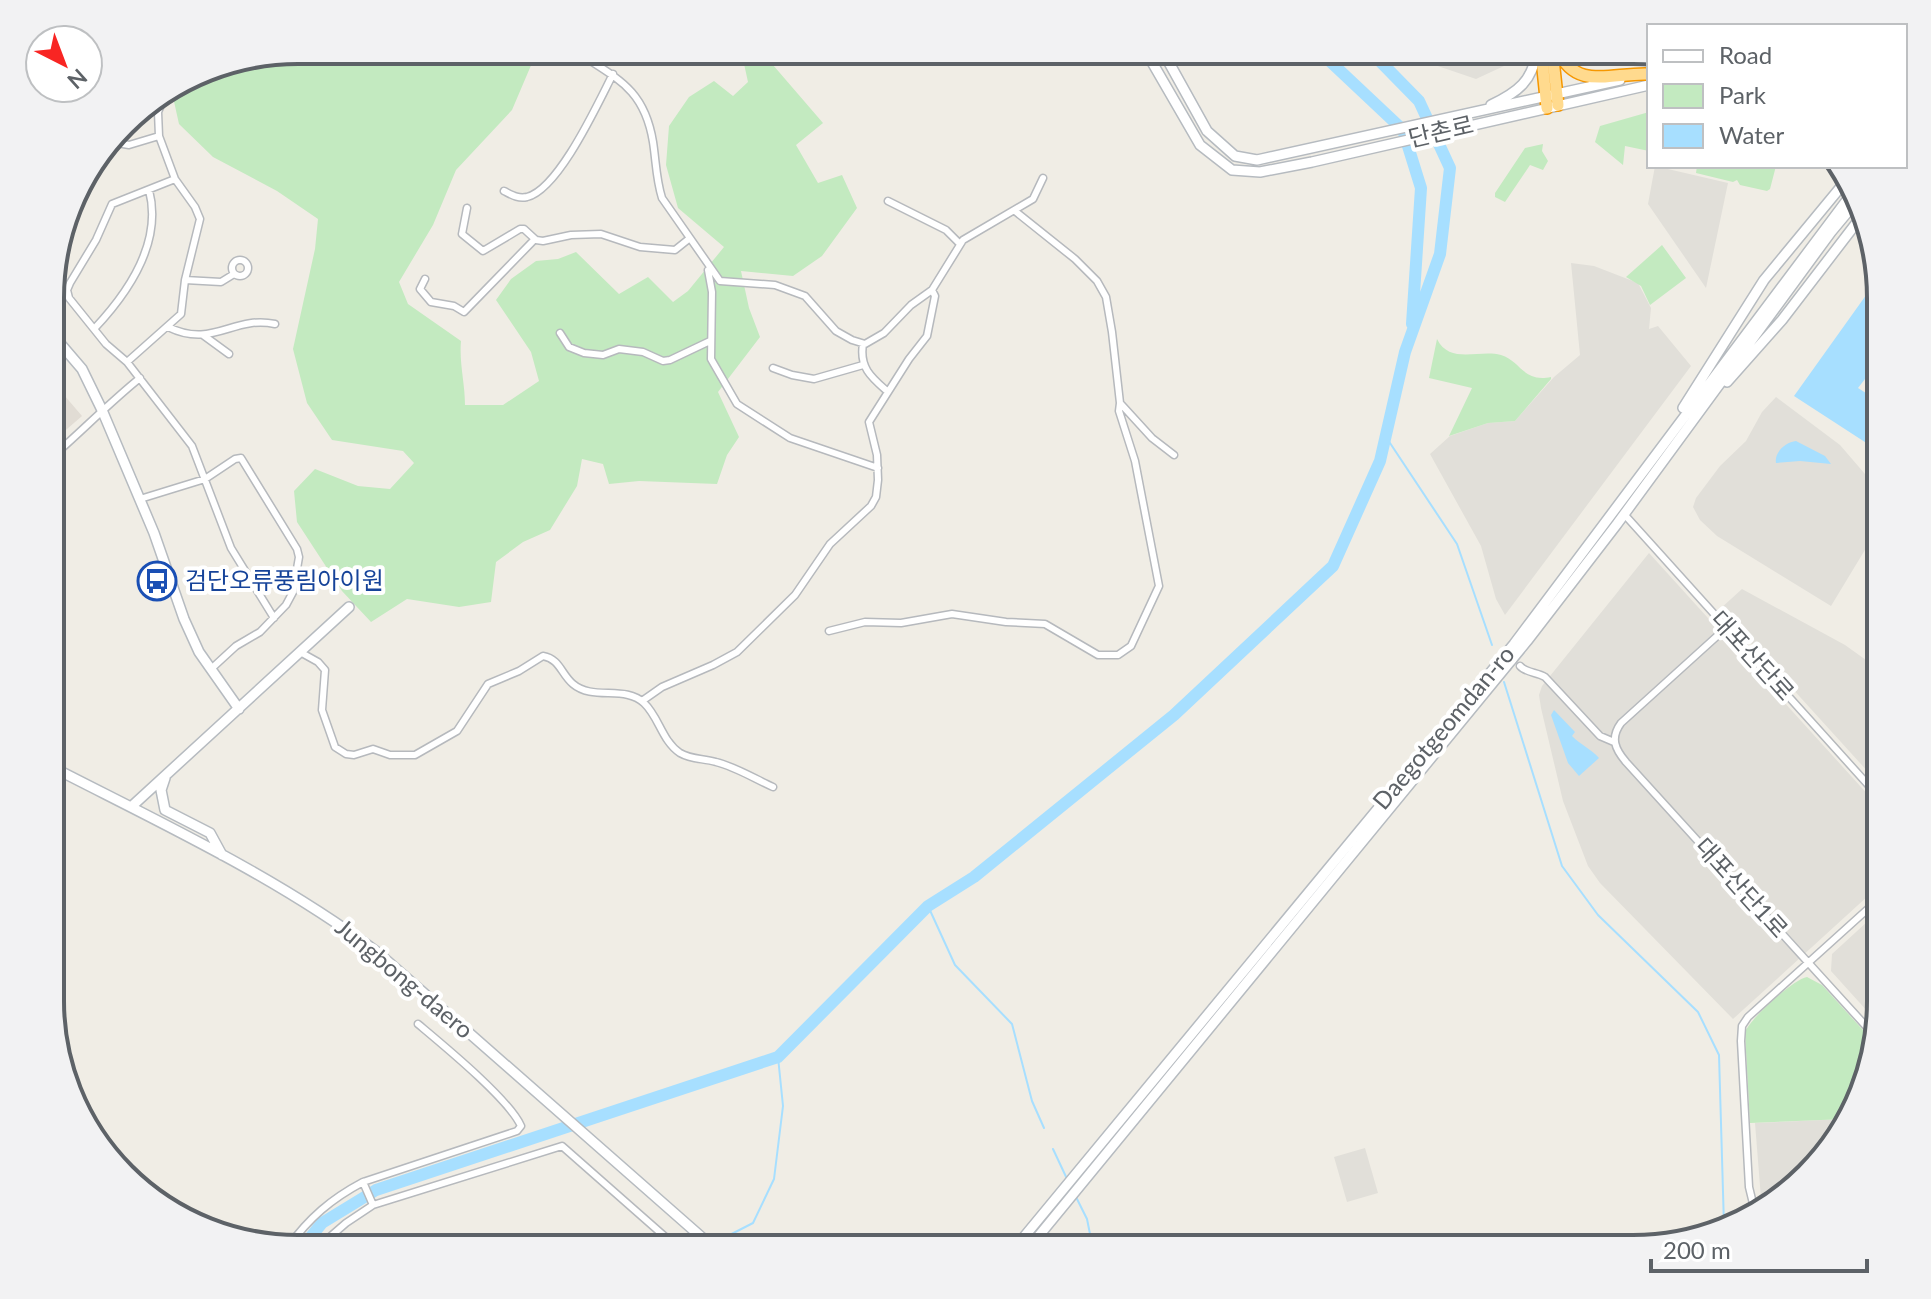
<svg xmlns="http://www.w3.org/2000/svg" width="1931" height="1299" font-family="Lato,'Noto Sans KR',sans-serif">
  <style>
    .industrial { fill: #e1dfd9 }
    .education { fill: #e1dcd4 }
    .green { fill: #c3eac0 }
    .water { fill: #a7dfff }
    .lines { fill: none; stroke-linecap: round; stroke-linejoin: round }
    .stream { stroke: #a7dfff; stroke-width: 2 }
    .river { stroke: #a7dfff; stroke-width: 12 }
    .street-casing { stroke: #b6b9bd; stroke-width: 9 }
    .secondary-casing { stroke: #b6bbc0; stroke-width: 12 }
    .highway-casing { stroke: #f69700; stroke-width: 14 }
    .street { stroke: #fff; stroke-width: 6 }
    .secondary { stroke: #fff; stroke-width: 9 }
    .highway { stroke: #ffda8e; stroke-width: 11 }
    .labels { text-anchor: middle; stroke-width: 8; stroke-linejoin: round; paint-order: stroke }
    .street-label { font-size: 24px; fill: #5d6267; stroke: #fff }
    .transit-label { font-size: 24px; fill: #164399; stroke: #fff; text-anchor: start }
    .rim { fill: none; stroke: #5d6267; stroke-width: 4 }
  </style>
  <rect width="100%" height="100%" fill="#f0ede5"/>
  <!-- industrial -->
  <path class="industrial" d="M 1407,50 L 1507,50 L 1504,66 L 1476,79 L 1426,62 Z
    M 1655,166 L 1728,183 L 1706,288 L 1648,204 Z
    M 1571,263 L 1594,266 L 1638,283 L 1651,308 L 1649,329 L 1658,326 L 1691,366 L 1505,615 L 1496,599 L 1481,546 L 1430,454 L 1450,436 L 1488,423 L 1515,421 L 1554,377 L 1580,355 Z
    M 1776,397 L 1840,445 L 1871,481 L 1866,496 L 1880,511 L 1880,525 L 1831,606 L 1717,536 L 1700,520 L 1693,507 L 1696,498 L 1720,466 L 1746,441 L 1762,412 Z
    M 1649,553 L 1880,808 L 1880,885 L 1733,1019 L 1600,883 L 1588,866 L 1563,801 L 1541,708 L 1539,695 L 1542,686 Z
    M 1742,589 L 1845,645 L 1880,670 L 1880,785 L 1720,609 Z
    M 1880,910 L 1880,1017 L 1878,1023 L 1831,971 L 1832,954 Z
    M 1846,1119 L 1839,1139 L 1762,1211 L 1755,1123 Z
    M 1365,1148 L 1378,1193 L 1347,1202 L 1334,1157 Z"/>
  <!-- education -->
  <path class="education" d="M 52,381 L 82,416 L 52,442 Z"/>
  <!-- green -->
  <path class="green" d="M 298,50 L 532,50 L 532,63 L 512,110 L 456,170 L 433,225 L 399,282 L 408,304 L 461,341 C 459,363 465,383 465,405 L 503,405 L 539,381 L 531,352 L 496,300 L 511,279 L 536,261 L 558,259 L 576,252 L 619,294 L 648,277 L 673,302 L 688,291 L 724,247 L 678,208 L 666,165 L 669,126 L 689,97 L 714,81 L 733,96 L 748,82 L 741,50 L 760,50 L 823,123 L 796,145 L 818,183 L 842,175 L 857,208 L 822,256 L 793,276 L 741,271 L 749,308 L 760,337 L 718,392 L 739,437 L 727,455 L 717,484 L 639,481 L 609,484 L 603,464 L 582,459 L 577,486 L 550,530 L 523,542 L 496,562 L 491,602 L 459,607 L 407,599 L 371,622 L 342,591 L 297,522 L 294,491 L 315,469 L 358,486 L 390,489 L 414,463 L 403,451 L 332,440 L 307,403 L 293,349 L 315,249 L 318,219 L 277,191 L 213,157 L 179,124 L 173,97 L 194,75 L 204,69 Z
    M 1649,112 L 1649,151 L 1625,146 L 1623,165 L 1595,142 L 1600,126 Z
    M 1543,144 L 1542,151 L 1548,161 L 1543,170 L 1530,165 L 1505,202 L 1495,197 L 1495,193 L 1525,148 Z
    M 1697,166 L 1776,166 L 1770,189 L 1767,191 L 1740,185 L 1737,180 L 1733,182 L 1696,173 Z
    M 1662,245 L 1686,278 L 1650,305 L 1641,286 L 1626,277 Z
    M 1437,339 C 1450,365 1479,349 1501,355 C 1521,361 1523,383 1551,377 L 1551,379 L 1515,421 L 1488,423 L 1449,436 L 1472,388 L 1429,378 Z
    M 1807,977 L 1822,985 L 1872,1040 L 1846,1119 L 1750,1123 L 1745,1032 C 1751,1018 1792,980 1807,977 Z"/>
  <!-- water -->
  <path class="water" d="M 1879,277 L 1880,354 L 1870,370 L 1872,378 L 1865,379 L 1858,388 L 1880,402 L 1880,437 L 1874,446 L 1871,446 L 1794,396 Z
    M 1796,441 L 1825,456 L 1831,464 L 1800,461 L 1776,463 C 1774,452 1786,442 1796,441 Z
    M 1554,710 L 1575,732 L 1572,736 C 1581,745 1591,749 1599,758 L 1579,776 L 1568,763 L 1551,715 Z"/>
  <g class="lines">
    <!-- stream -->
    <path class="stream" d="M 1386,437 L 1457,544 L 1492,645
      M 1504,682 L 1562,866 L 1598,915 L 1698,1012 L 1719,1055 L 1724,1226
      M 928,906 L 955,965 L 1012,1024 L 1032,1101 L 1044,1128
      M 1053,1149 L 1068,1181
      M 1076,1197 L 1087,1219 L 1093,1249
      M 714,1243 L 753,1223 L 774,1179 L 783,1106 L 778,1057"/>
    <!-- river -->
    <path class="river" d="M 1318,50 L 1403,130 L 1421,188 L 1412,324
      M 301,1249 L 322,1223 L 376,1190 L 778,1057 L 928,906 L 974,877 L 1174,715 L 1333,566 L 1380,461 L 1405,352 L 1440,254 L 1450,168 L 1419,101 L 1369,50"/>
    <!-- street casing -->
    <g class="street-casing">
      <path id="street" d="M 574,50 C 615,78 644,87 653,142 C 656,161 656,179 662,198 L 720,281 L 775,285 L 805,296 L 836,331 L 852,340 L 865,344 L 884,333 L 911,305 L 932,290 L 963,240 L 1033,199 L 1043,178
        M 111,142 L 129,145 L 159,136
        M 175,179 L 112,204 L 96,240 L 70,283 L 67,290 L 69,298 L 106,344 L 127,362 L 192,446 L 231,548 L 274,618
        M 504,191 C 512,195 518,199 527,197 C 559,189 598,103 613,74
        M 888,201 L 946,230 L 960,244
        M 467,208 L 462,234 L 483,251 L 520,229 L 524,229 L 536,240 L 543,241 L 571,235 L 601,234 L 640,247 L 675,250 L 690,238
        M 1015,211 L 1075,259 L 1097,281 L 1106,297 L 1112,332 L 1120,403 L 1152,438 L 1174,455
        M232 268a8 8 0 1 1 16 0a8 8 0 1 1-16 0Z
        M 708,270 L 712,292 L 711,359 L 737,404 L 790,438 L 878,468
        M 425,279 L 420,289 L 431,302 L 454,306 L 464,312 L 535,239
        M 185,280 L 221,282 L 234,274
        M 168,327 C 213,349 233,315 275,324
        M 94,329 C 128,293 163,243 149,190
        M 560,333 L 569,347 L 584,353 L 603,355 L 619,349 L 643,352 L 663,361 L 670,360 L 710,341
        M 203,335 L 229,354
        M 863,344 C 859,368 872,378 888,392
        M 127,362 L 181,314 L 185,280 L 200,219 L 195,207 L 175,179 L 159,136 L 158,112 L 167,91
        M 773,368 L 792,375 L 814,379 L 863,365
        M 52,457 C 82,431 109,403 140,378
        M 1877,482 L 1880,475
        M 140,499 L 205,479 L 235,459 L 241,458 L 297,549 L 299,557 L 293,592 L 286,605 L 260,632 L 236,646 L 211,669
        M 1624,514 L 1880,798
        M 1726,628 L 1621,723 C 1610,738 1615,749 1626,762 L 1874,1035
        M 829,631 L 865,622 L 901,623 L 952,614 L 1006,622 L 1045,624 L 1098,655 L 1118,655 L 1131,646 L 1159,586 L 1135,461 L 1119,411 L 1120,403
        M 300,652 L 318,662 L 325,670 L 322,710 L 335,747 L 346,754 L 354,755 L 373,749 L 390,755 L 415,755 L 457,731 L 488,684 L 519,671 L 543,656 C 560,659 561,674 573,684 C 593,701 625,685 644,703 C 659,717 662,741 680,753 C 692,760 703,758 716,762 C 736,767 755,779 773,787
        M 1520,666 C 1526,673 1537,672 1545,677 L 1600,736 L 1614,742
        M 642,701 L 662,687 L 713,665 L 737,652 L 795,595 L 830,544 L 871,506 L 876,497 L 878,480 L 877,455 L 869,422 L 909,359 L 927,336 L 935,296 L 932,290
        M 363,1182 L 517,1131 L 521,1126 C 509,1099 443,1045 418,1024
        M 1756,1216 L 1749,1187 L 1741,1041 L 1742,1026 L 1748,1017 L 1880,898
        M 288,1247 C 309,1218 331,1199 363,1182 L 373,1205
        M 316,1249 L 346,1223 L 373,1205 L 562,1146 L 679,1249
        M 682,1249 L 692,1245"/>
    </g>
    <!-- secondary casing -->
    <g class="secondary-casing">
      <path id="secondary" d="M 1145,50 L 1200,145 L 1232,170 L 1260,172 L 1312,162 L 1649,85
        M 1162,50 L 1207,131 L 1235,156 L 1257,160 L 1620,80
        M 1491,105 C 1518,92 1533,81 1537,50
        M 52,334 L 82,369 L 102,410 L 154,533 L 184,619 L 199,652 L 239,709
        M 1727,382 L 1782,320 L 1861,217
        M 1683,408 L 1764,280 L 1849,177
        M 52,767 C 163,824 277,877 377,952 L 715,1249
        M 165,778 L 161,790 L 165,810 L 210,833 L 222,855
        M 131,807 L 349,607
        M 1014,1249 L 1514,644 L 1853,192
        M 1028,1249 L 1527,641 L 1617,524 L 1831,232 L 1856,202"/>
    </g>
    <!-- highway casing -->
    <g class="highway-casing">
      <path id="highway" d="M 1541,50 L 1547,108
        M 1552,50 L 1558,105
        M 1558,50 C 1576,92 1613,72 1649,74"/>
    </g>
    <!-- street -->
    <use href="#street" class="street"/>
    <!-- secondary -->
    <use href="#secondary" class="secondary"/>
    <!-- highway -->
    <use href="#highway" class="highway"/>
  </g>
  <!-- icons -->
  <defs>
    <g id="bus-ring" transform="scale(2)"><circle r="9.5" fill="#fff" stroke="#1a4fb4" stroke-width="1.5"/><path d="M-5-6H5V4H4V6H2V4H-2V6H-4V4H-5ZM-3.5-4V0h7V-4ZM-3.5 1.2v1.5H-2V1.2ZM2 1.2v1.5H3.5V1.2Z" fill="#1a4fb4"/></g>
  </defs>
  <g fill-rule="evenodd">
    <use href="#bus-ring" x="157" y="581"/>
  </g>
  <g class="labels">
    <!-- street labels -->
    <g class="street-label">
      <text transform="translate(1441 132) rotate(-13)" y="8">단촌로</text>
      <text transform="translate(1752 656) rotate(48)" y="8">대포산단로</text>
      <text transform="translate(1444 728) rotate(-50)" y="8">Daegotgeomdan-ro</text>
      <text transform="translate(1741 888) rotate(48)" y="8">대포산단1로</text>
      <text transform="translate(404 979) rotate(40)" y="8">Jungbong-daero</text>
    </g>
    <!-- transit labels -->
    <g class="transit-label">
      <text x="185" y="589">검단오류풍림아이원</text>
    </g>
  </g>
  <!-- crop -->
  <path d="M0 0H1931V1299H0ZM298 64H1633A234 234 0 0 1 1867 298V1001A234 234 0 0 1 1633 1235H298A234 234 0 0 1 64 1001V298A234 234 0 0 1 298 64Z" fill="#f2f2f3" fill-rule="evenodd"/>
  <path class="rim" d="M298 64H1633A234 234 0 0 1 1867 298V1001A234 234 0 0 1 1633 1235H298A234 234 0 0 1 64 1001V298A234 234 0 0 1 298 64Z"/>
  <!-- legend -->
  <rect x="1647" y="24" width="260" height="144" fill="#ffffff" stroke="#bec0c2" stroke-width="2"/>
  <rect x="1663" y="50" width="40" height="12" fill="#ffffff" stroke="#bec0c2" stroke-width="2"/>
  <text x="1719" y="64" font-size="24" fill="#5d6267">Road</text>
  <rect x="1663" y="84" width="40" height="24" fill="#c3eac0" stroke="#bec0c2" stroke-width="2"/>
  <text x="1719" y="104" font-size="24" fill="#5d6267">Park</text>
  <rect x="1663" y="124" width="40" height="24" fill="#a7dfff" stroke="#bec0c2" stroke-width="2"/>
  <text x="1719" y="144" font-size="24" fill="#5d6267">Water</text>
  <!-- north arrow -->
  <g transform="translate(64 64) rotate(138)"><circle r="38" fill="#ffffff" stroke="#bec0c2" stroke-width="2"/>
  <path d="M0-6L14 30L0 20L-14 30Z" fill="#f82523"/>
  <text y="-12" font-size="22" font-weight="bold" text-anchor="middle" fill="#5d6267">N</text>
  </g>
  <!-- scale -->
  <path d="M1651 1259v12h216v-12" fill="none" stroke="#5d6267" stroke-width="4"/>
  <text x="1663" y="1259" font-size="24" fill="#5d6267" stroke="#ffffff" stroke-width="6" paint-order="stroke">200 m</text>
</svg>
